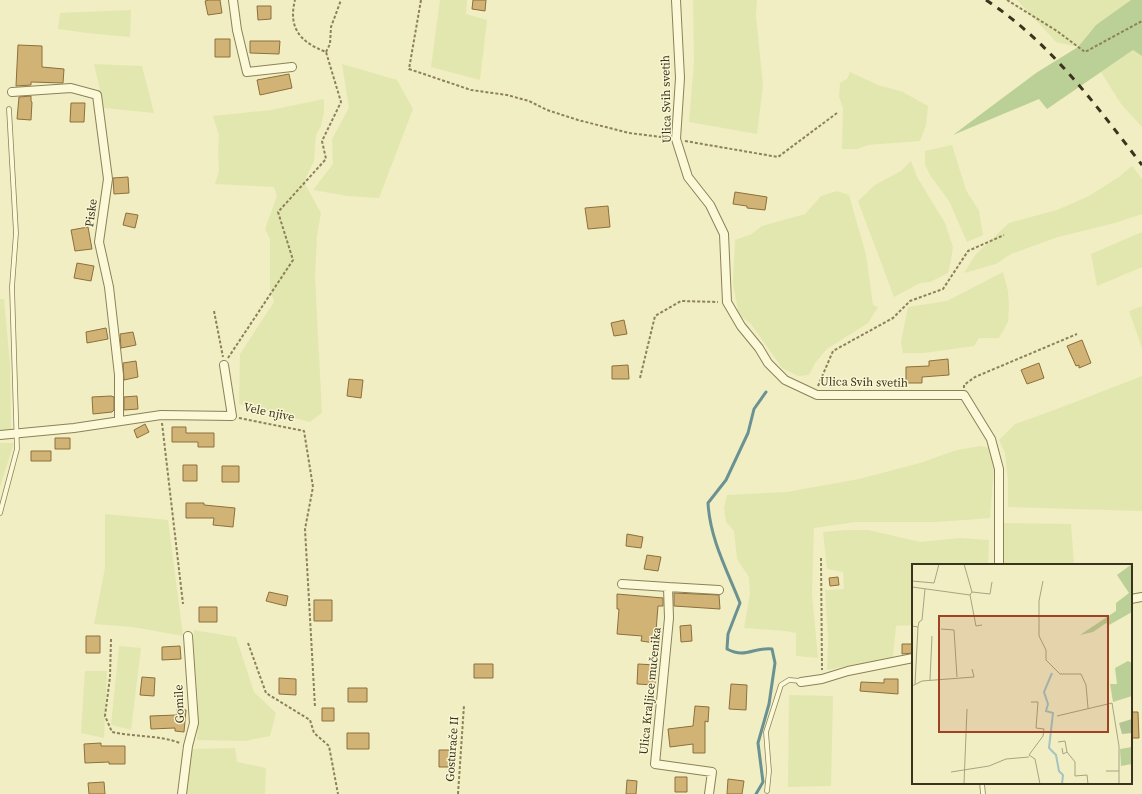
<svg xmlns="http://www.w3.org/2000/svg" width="1142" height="794" font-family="'Source Serif 4',serif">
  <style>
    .farmland { fill: #e2e7af }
    .green { fill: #bbd096 }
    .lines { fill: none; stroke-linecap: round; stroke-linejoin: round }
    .stream { stroke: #6b9292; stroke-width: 3 }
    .building { fill: #d1b376; stroke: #8d703c }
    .lane-casing { stroke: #8c8158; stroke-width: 5.5 }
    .street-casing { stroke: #8c8158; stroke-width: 10 }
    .path { stroke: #8c8158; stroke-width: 2; stroke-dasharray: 3 2; stroke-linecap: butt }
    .lane { stroke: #fbf9d7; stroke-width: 4 }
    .street { stroke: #fbf9d7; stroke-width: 8 }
    .rail { stroke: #3b331d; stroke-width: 3; stroke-dasharray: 7 7; stroke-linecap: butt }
    .labels { text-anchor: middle; stroke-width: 3; stroke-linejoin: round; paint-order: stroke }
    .street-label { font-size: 12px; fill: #3b331d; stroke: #f8f6d3 }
    .inset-river { fill: none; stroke: #a5c3c2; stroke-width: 2 }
    .inset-road { fill: none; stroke: #a8a381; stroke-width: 1 }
    .view { fill: #9f4224; fill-opacity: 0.15; stroke: #9f4224; stroke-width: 2 }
    .inset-edge { fill: none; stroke: #3b331d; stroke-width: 2 }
  </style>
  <rect width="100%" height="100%" fill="#f1eec3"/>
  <!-- farmland -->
  <path class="farmland" d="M 440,0 L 467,0 L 466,14 L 487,20 L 480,80 L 431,67 Z
    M 693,0 L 757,0 L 756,16 L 763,85 L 757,134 L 689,122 L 694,62 Z
    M 1017,0 L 1132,0 L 1096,25 L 1078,47 L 1056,42 Z
    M 131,10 L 130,37 L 87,33 L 58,29 L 60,13 Z
    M 1133,50 L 1142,56 L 1142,127 L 1121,104 L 1101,72 Z
    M 94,64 L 142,66 L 154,113 L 104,108 Z
    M 342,64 L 397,80 L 413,109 L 379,198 L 348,196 L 313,190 L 333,164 L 332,139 L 349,108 Z
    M 850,72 L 878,85 L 903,92 L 928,106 L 926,125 L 920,141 L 868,145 L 857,149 L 842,149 L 843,108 L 839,97 L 840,83 L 847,79 Z
    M 324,99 L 324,113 L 321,126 L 316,135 L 314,161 L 304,182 L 321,213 L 317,236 L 315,277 L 322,413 L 310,422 L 239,404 L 240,354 L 274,302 L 270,289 L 270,239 L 265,229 L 277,196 L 274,187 L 215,184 L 219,171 L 218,151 L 219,135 L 213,116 L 271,110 Z
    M 952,145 L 966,190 L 979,211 L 983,235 L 967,242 L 949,201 L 930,175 L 925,165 L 925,151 Z
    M 911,161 L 917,177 L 945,223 L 953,247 L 951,260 L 948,273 L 930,282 L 920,283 L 894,297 L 858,201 L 875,185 L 901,171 Z
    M 1132,166 L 1142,179 L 1142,214 L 1115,223 L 1058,237 L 1011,254 L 996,264 L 964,273 L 976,254 L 1009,223 L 1057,210 L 1089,196 L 1119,177 Z
    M 837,191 L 849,195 L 866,255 L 873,305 L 878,307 L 868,323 L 827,349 L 815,363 L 809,375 L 798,376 L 782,368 L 751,324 L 739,315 L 733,284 L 735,240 L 752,234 L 762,226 L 805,214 L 821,196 Z
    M 1142,232 L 1142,267 L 1097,286 L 1091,254 Z
    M 1003,272 L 1008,291 L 1009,306 L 1008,322 L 999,338 L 979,338 L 974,346 L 924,353 L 903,353 L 901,342 L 908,307 L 947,301 Z
    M 0,299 L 4,299 L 10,365 L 11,430 L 0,431 Z
    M 1142,306 L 1142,348 L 1129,311 Z
    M 1142,376 L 1142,511 L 1008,507 L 1008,480 L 1005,453 L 999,440 L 1015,424 L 1057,409 Z
    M 0,443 L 14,443 L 0,487 Z
    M 981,446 L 991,448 L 994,468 L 990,518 L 936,522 L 855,522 L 814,528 L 812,594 L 818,658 L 796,656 L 796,633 L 785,631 L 744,628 L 750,594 L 749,577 L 737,559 L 734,531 L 726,522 L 724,507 L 727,495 L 787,492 L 859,479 L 920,463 L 957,450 Z
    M 105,514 L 168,520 L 183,636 L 133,627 L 94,624 L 105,568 Z
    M 1004,523 L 1071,524 L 1074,565 L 1003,565 Z
    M 846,530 L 868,530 L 920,542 L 961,538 L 989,540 L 988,565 L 913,565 L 913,625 L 896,626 L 893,657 L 827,670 L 828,641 L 825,590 L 844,589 L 843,572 L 827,569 L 823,532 Z
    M 194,630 L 236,637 L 254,692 L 276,713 L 270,736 L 245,741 L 197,740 L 198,701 L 193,645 Z
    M 119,646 L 141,648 L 131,730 L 111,725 Z
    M 85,671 L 107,671 L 104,738 L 81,733 Z
    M 789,695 L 833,696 L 831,786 L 788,787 Z
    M 235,748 L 237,762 L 266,768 L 265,794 L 186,794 L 192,749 Z"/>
  <!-- green -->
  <path class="green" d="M 1131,0 L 1142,0 L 1142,56 L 1133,50 L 1047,109 L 1039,99 L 953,135 L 1036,73 L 1078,47 L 1096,25 Z"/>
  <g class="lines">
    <!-- stream -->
    <path class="stream" d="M 756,794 L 763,782 L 758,743 L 769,704 L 775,663 L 772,649 C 753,647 746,659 727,649 L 728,634 L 740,603 C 727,570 710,539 708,503 L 726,480 L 748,433 L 754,409 L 766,392"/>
  </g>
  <!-- building -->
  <path class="building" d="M 209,0 L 220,0 L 222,13 L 208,15 L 205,1 Z
    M 473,0 L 486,0 L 485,11 L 472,9 Z
    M 257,6 L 271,6 L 271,19 L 258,20 Z
    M 215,39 L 230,39 L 230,57 L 215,57 Z
    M 250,41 L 280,41 L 279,54 L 250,53 Z
    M 18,45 L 42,46 L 42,67 L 64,69 L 63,83 L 31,82 L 31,85 L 16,86 Z
    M 289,74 L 292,88 L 260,95 L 257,80 Z
    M 31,96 L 31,101 L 32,102 L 31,120 L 17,119 L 19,97 Z
    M 71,103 L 85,103 L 84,122 L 70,122 Z
    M 128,177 L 129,193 L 114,194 L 113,178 Z
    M 735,192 L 767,197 L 765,210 L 747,208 L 747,206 L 733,204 Z
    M 608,206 L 610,227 L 588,229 L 585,208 Z
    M 126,213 L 138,215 L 135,228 L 123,225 Z
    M 88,227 L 92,249 L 75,251 L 71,230 Z
    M 77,263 L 94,266 L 91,281 L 74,278 Z
    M 624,320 L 627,334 L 614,336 L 611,323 Z
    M 106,328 L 108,339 L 87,343 L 86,332 Z
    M 133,332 L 136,345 L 121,348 L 120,334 Z
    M 1082,340 L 1091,363 L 1079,368 L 1079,365 L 1076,366 L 1067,346 Z
    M 948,359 L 949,375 L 922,377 L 922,383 L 906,383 L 906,367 L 929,366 L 929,361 Z
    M 136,361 L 138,377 L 124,380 L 123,363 Z
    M 1039,363 L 1044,378 L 1027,384 L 1021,370 Z
    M 628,365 L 629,379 L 612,379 L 612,366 Z
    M 349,379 L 363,380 L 361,398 L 347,396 Z
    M 111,396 L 114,397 L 114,410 L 112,412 L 93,414 L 92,397 Z
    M 137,396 L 138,409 L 124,410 L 124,397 Z
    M 145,424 L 149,432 L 137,438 L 134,430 Z
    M 172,427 L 186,427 L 186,433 L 214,433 L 214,447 L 198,447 L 198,442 L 172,442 Z
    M 55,438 L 70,438 L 70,449 L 55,449 Z
    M 31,451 L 51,451 L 51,461 L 31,461 Z
    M 183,465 L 197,465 L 197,481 L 183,481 Z
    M 222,466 L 239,466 L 239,482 L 222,482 Z
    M 186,503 L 204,503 L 204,505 L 235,508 L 233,527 L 213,525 L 214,518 L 186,518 Z
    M 627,534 L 643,537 L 641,548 L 626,546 Z
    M 647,555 L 661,557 L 658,571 L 644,569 Z
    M 838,577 L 839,585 L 830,586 L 829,578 Z
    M 269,592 L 288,596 L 286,606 L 266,601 Z
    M 674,593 L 719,595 L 720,609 L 674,606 Z
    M 617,594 L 663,598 L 663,606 L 658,606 L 655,643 L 641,641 L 642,636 L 617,634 L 619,609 L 617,609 Z
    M 314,600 L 332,600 L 332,621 L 314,621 Z
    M 199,607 L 217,607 L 217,622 L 199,622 Z
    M 691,625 L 692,641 L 681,642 L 680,626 Z
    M 86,636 L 100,636 L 100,653 L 86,653 Z
    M 902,644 L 913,644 L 913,653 L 902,654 Z
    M 180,646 L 181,659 L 162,660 L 162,647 Z
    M 474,664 L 493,664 L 493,678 L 474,678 Z
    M 638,664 L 656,665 L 655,685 L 637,684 Z
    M 142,677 L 155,678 L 154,696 L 140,695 Z
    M 279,678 L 296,679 L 296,695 L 279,694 Z
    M 884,679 L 898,679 L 898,694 L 860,691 L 861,682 L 884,683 Z
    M 731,684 L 747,685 L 746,710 L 729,709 Z
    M 348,688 L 367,688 L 367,702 L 348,702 Z
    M 695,706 L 709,707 L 708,722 L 705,721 L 705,753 L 693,753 L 693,744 L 670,747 L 668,729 L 693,726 Z
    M 322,708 L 334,708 L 334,721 L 322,721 Z
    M 177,709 L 186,710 L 184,732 L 175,731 L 175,728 L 151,729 L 150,716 L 177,715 Z
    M 1131,712 L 1138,712 L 1139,738 L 1131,738 Z
    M 347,733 L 369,733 L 369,749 L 347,749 Z
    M 101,743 L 101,746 L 125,746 L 125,764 L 109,764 L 109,762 L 85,763 L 84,744 Z
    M 439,750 L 454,750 L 454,767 L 439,767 Z
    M 675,777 L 687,777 L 687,792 L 675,792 Z
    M 728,779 L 744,781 L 742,794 L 727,794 Z
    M 627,780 L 637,781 L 636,794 L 626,794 Z
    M 104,782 L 105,794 L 89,794 L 88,783 Z"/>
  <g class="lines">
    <!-- lane casing -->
    <g class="lane-casing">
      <path id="lane" d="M 0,513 L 17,449 L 12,287 L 16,233 L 9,109
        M 982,783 L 983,794
        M 767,791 L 769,771 L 766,732 L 781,685 L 789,680 L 801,681"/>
    </g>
    <!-- street casing -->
    <g class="street-casing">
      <path id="street" d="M 233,0 L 237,30 L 247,72 L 292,67
        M 676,0 L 680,78 L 676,139 L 688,177 L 710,205 L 724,234 L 727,302 L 741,326 L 759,348 L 768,363 L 785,380 L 817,395 L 964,395 L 991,439 L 999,469 L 999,565
        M 12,92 L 71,88 L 97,95 L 108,179 L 99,242 L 109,287 L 119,375 L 119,420
        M 0,435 L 74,428 L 161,415 L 232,416 L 224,365
        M 622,584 L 668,587 L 669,618 L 655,764 L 712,772 L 709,794
        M 668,587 L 719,590
        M 1131,599 L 1142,597
        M 801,682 L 822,679 L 848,671 L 913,658
        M 182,794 L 188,746 L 194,723 L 188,636"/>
    </g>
    <!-- path -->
    <path class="path" d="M 421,0 L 409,69 L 471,90 L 507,95 L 529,101 L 547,110 L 578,120 L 629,133 L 669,138
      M 1007,0 L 1057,31 L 1085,52 L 1142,21
      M 326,52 L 330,44 L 331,27 L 341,0
      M 685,141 L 778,157 L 837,113
      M 214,311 L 223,357
      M 228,358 L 293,260 L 278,212 L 326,159 L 322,141 L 341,102 L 326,52 C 300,42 288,28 295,0
      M 640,378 L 655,316 L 681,301 L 718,302
      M 818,386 L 833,351 L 893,318 L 910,301 L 943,289 L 968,251 L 1004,235
      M 964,388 L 964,385 L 975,377 L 1077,334
      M 239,418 L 304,431 L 313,487 L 305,529 L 315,707
      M 162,423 L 183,604
      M 821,558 L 822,670
      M 111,639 L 110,677 L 105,716 L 112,732 C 134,737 159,735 180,743
      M 248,643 L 266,693 L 310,720 L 314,733 L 329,746 L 338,794
      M 458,794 L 464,705"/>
    <!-- lane -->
    <use href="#lane" class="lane"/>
    <!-- street -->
    <use href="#street" class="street"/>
    <!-- rail -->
    <path class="rail" d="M 986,0 C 1051,43 1095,104 1142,165"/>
  </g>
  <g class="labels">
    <!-- street labels -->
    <g class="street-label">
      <text transform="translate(666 99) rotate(-91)" y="4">Ulica Svih svetih</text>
      <text transform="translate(91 213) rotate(-82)" y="4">Piske</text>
      <text transform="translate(864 382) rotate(1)" y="4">Ulica Svih svetih</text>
      <text transform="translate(269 412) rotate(12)" y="4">Vele njive</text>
      <text transform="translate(650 691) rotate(-84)" y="4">Ulica Kraljice mučenika</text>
      <text transform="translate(179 704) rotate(-92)" y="4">Gomile</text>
      <text transform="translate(452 749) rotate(-86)" y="4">Gosturače II</text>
    </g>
  </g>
  <!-- overview -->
  <g transform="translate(912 564)">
    <rect width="220" height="220" fill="#f1eec3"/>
    <path d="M 220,0 L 220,48 L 197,61 L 194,59 L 181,68 L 168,71 L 204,47 L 204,39 L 217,29 L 205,11 ZM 216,97 L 220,99 L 220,132 L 201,138 L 198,120 L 205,120 L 203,104 ZM 220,183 L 220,200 L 209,202 L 208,185 Z" fill="#bbd096"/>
    <path d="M 220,155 L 220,169 L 210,170 L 207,159 Z" fill="#b3c495"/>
    <path class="inset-river" d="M 140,109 L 132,128 L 136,140 L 134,147 L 141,149 L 137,184 L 144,191 L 147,207 L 151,211 L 150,220"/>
    <path class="inset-road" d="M 52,0 L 60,28 L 58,31M 0,17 L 22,19 L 27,0M 131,17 L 127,37 L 127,72 L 134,86 L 134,96 L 148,110 L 169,110 L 174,121 L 176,144M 0,23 L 58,31 L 64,62 L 70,61M 60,28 L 78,30 L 80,18M 0,62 L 6,63 L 7,58 L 10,56 L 13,25M 29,65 L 42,66 L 45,113M 18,116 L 20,72M 3,120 L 6,63M 0,122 L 10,117 L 62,113 L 60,105M 119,138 L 126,138 L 124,164 L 132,165 L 131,172 L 117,191 L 123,195 L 128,220M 145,152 L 200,139 L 207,182 L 207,220M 146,178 L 153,177 L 155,188M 150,184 L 151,190 L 155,188 L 163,198 L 163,212 L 175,211 L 176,220M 194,207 L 207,207M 39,208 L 77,202 L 94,195 L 117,193M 52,220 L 55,145"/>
    <path class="view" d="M 27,52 L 196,52 L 196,168 L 27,168 Z"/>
    <rect width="220" height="220" class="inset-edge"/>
  </g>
</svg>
